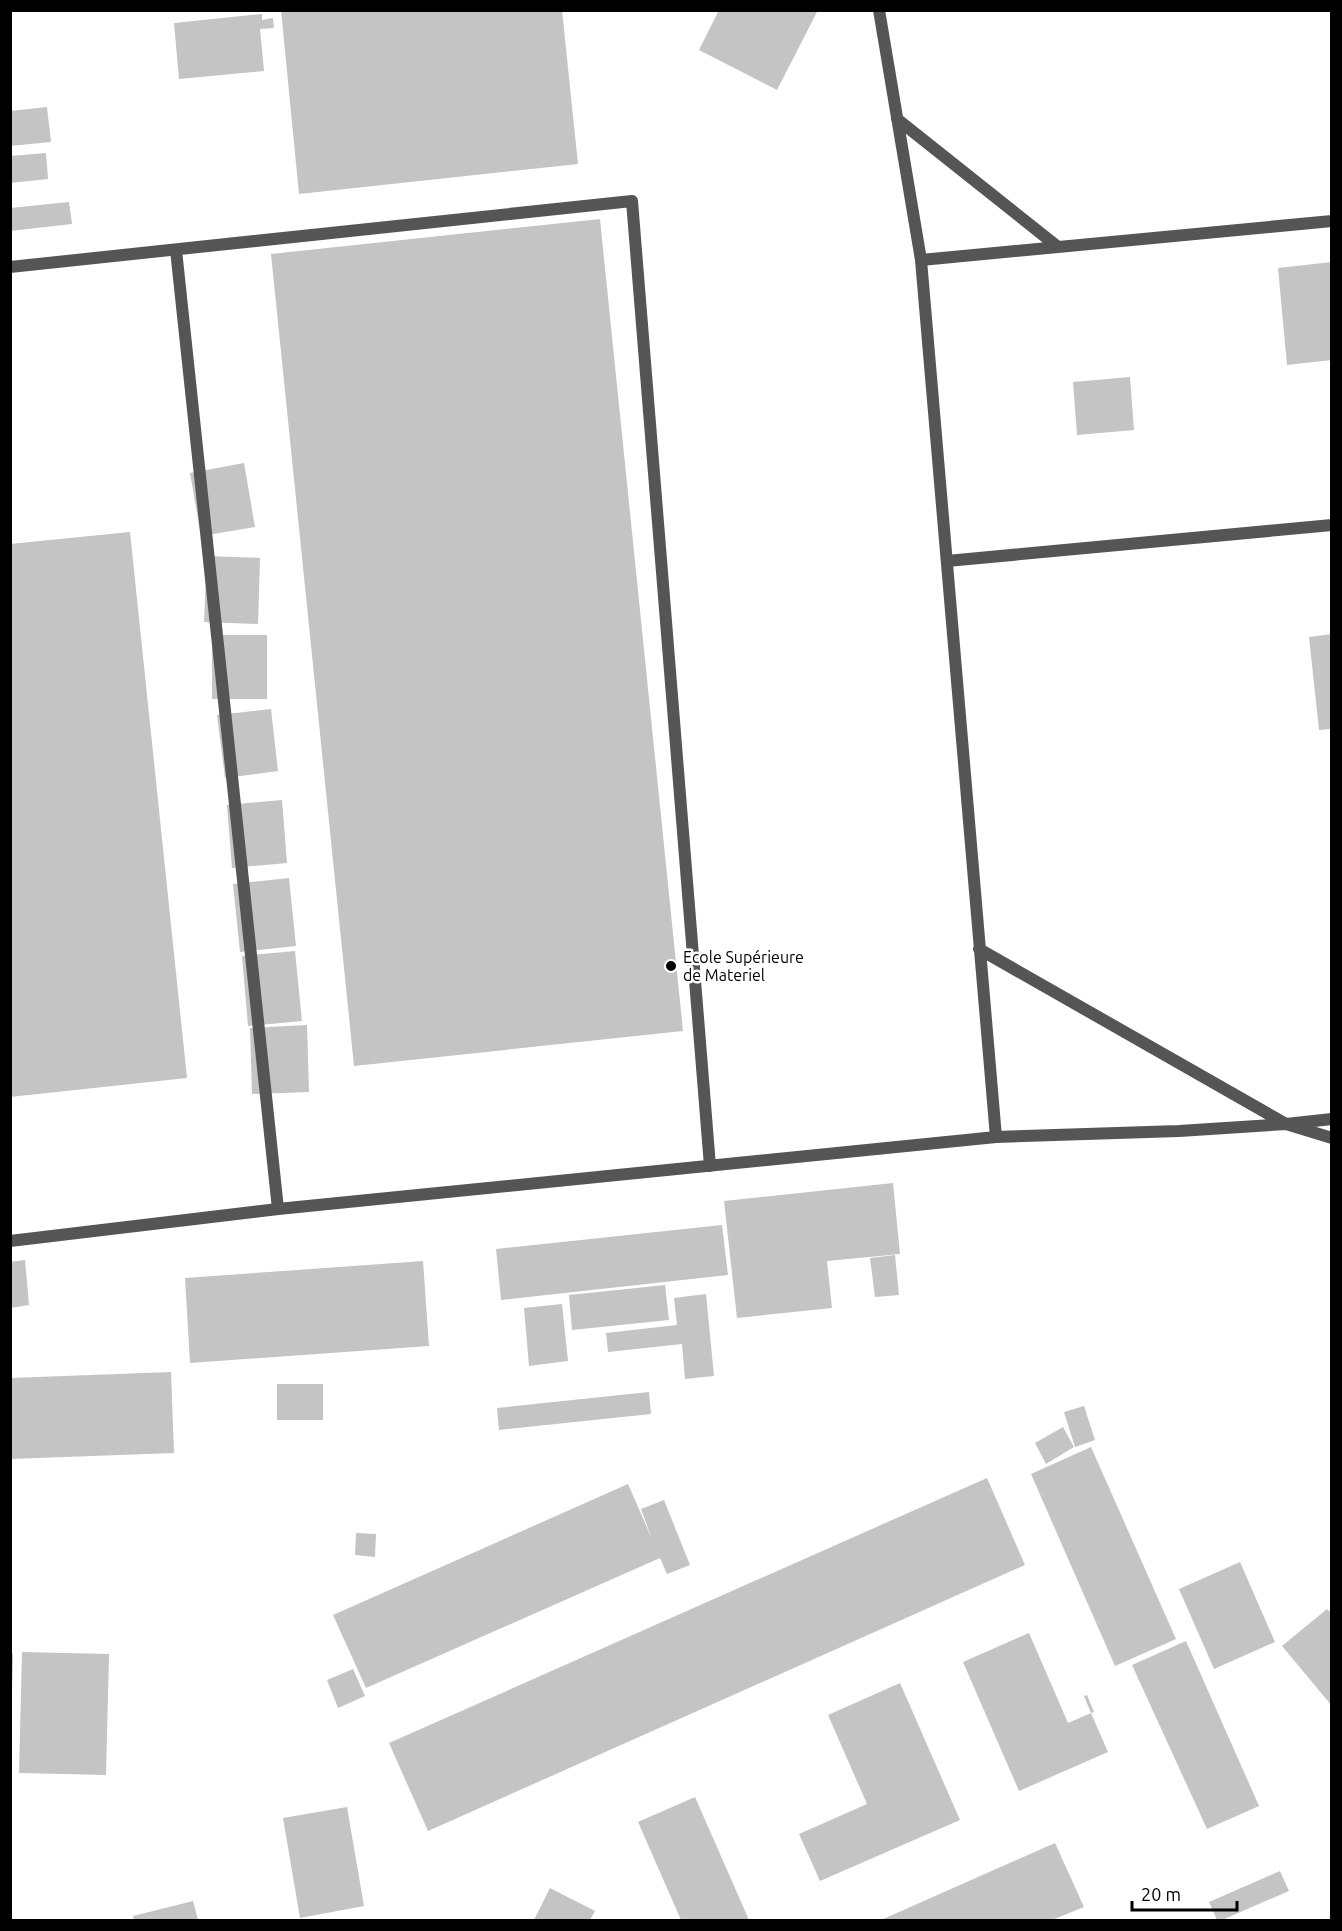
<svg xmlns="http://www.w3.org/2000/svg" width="1342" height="1931" font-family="Ubuntu,sans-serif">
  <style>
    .building { fill: #c4c4c4 }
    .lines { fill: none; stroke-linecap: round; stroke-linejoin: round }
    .lane { stroke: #555; stroke-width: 12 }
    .street { stroke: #555; stroke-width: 12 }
    .poi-dot { fill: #000; stroke: #fff; stroke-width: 2 }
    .labels { text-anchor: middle; stroke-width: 5; stroke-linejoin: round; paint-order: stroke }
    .poi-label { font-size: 16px; fill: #000; stroke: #fff; text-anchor: start }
  </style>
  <rect width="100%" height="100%" fill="#fff"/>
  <!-- building -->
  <path class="building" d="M 281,10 L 562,10 L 578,164 L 299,194 Z
    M 719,10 L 818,10 L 777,90 L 699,50 Z
    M 262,14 L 262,20 L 273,18 L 274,28 L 260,29 L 264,71 L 179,79 L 174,23 Z
    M 47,107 L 51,142 L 10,146 L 10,111 Z
    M 46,153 L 48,179 L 10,183 L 10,156 Z
    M 69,202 L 72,224 L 10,231 L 10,208 Z
    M 600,219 L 683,1031 L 354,1066 L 271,254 Z
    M 1332,262 L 1332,360 L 1287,365 L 1278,268 Z
    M 1130,377 L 1134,430 L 1077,435 L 1073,382 Z
    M 244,463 L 255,527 L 201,536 L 190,473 Z
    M 130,532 L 187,1078 L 10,1097 L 10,544 Z
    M 207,556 L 260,558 L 258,624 L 204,622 Z
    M 1332,634 L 1332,729 L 1319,730 L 1309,637 Z
    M 212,635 L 267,635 L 267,699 L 212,699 Z
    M 271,709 L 278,771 L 225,778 L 217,715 Z
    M 282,800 L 287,863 L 232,868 L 227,805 Z
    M 289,878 L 296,946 L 240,952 L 233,884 Z
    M 295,951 L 302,1021 L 248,1026 L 242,956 Z
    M 307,1025 L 309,1092 L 252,1094 L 250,1028 Z
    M 893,1183 L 900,1254 L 827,1261 L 832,1308 L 737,1318 L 724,1201 Z
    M 722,1225 L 728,1275 L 501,1300 L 496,1249 Z
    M 895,1255 L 899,1295 L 875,1297 L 870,1258 Z
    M 25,1260 L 29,1305 L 10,1308 L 10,1262 Z
    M 423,1261 L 429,1346 L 190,1363 L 185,1278 Z
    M 665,1285 L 669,1320 L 572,1330 L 569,1295 Z
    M 706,1294 L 714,1376 L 685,1379 L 682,1344 L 608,1352 L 606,1333 L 677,1325 L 674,1298 Z
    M 562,1304 L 568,1361 L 529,1366 L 524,1308 Z
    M 171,1372 L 174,1453 L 10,1459 L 10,1378 Z
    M 277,1384 L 323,1384 L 323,1420 L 277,1420 Z
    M 649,1392 L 651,1414 L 499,1430 L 497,1408 Z
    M 1084,1406 L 1095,1440 L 1075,1447 L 1064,1412 Z
    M 1063,1427 L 1074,1447 L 1046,1464 L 1035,1443 Z
    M 1091,1447 L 1176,1639 L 1115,1666 L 1031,1474 Z
    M 987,1478 L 1025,1565 L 428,1831 L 389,1743 Z
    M 628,1484 L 652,1539 L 641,1509 L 664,1500 L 690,1565 L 667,1574 L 660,1558 L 366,1688 L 333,1615 Z
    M 356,1533 L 376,1534 L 375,1557 L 355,1555 Z
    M 1240,1562 L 1275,1642 L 1214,1669 L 1179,1589 Z
    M 1327,1609 L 1332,1614 L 1332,1706 L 1282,1646 Z
    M 1029,1633 L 1068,1723 L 1091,1713 L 1084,1696 L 1087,1695 L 1094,1712 L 1091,1713 L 1108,1752 L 1019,1791 L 963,1662 Z
    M 1186,1641 L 1259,1806 L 1207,1829 L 1132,1665 Z
    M 22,1652 L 109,1654 L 106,1775 L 19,1773 Z
    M 10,1653 L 13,1654 L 12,1691 L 10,1691 Z
    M 353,1669 L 365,1696 L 338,1708 L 327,1680 Z
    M 900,1683 L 960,1820 L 820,1881 L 799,1834 L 867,1804 L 828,1715 Z
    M 695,1797 L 749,1920 L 681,1920 L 638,1822 Z
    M 347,1807 L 364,1906 L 300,1918 L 283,1818 Z
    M 1055,1843 L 1084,1907 L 1052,1920 L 881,1920 Z
    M 1280,1871 L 1289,1891 L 1222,1920 L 1217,1920 L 1209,1902 Z
    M 550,1888 L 595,1911 L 590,1920 L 534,1920 Z
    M 193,1901 L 198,1920 L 134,1920 L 133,1916 Z"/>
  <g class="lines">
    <!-- lane -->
    <path class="lane" d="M 879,10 L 921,260 L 996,1137
      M 897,119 L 1058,247
      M 176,250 L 278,1209
      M 921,260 L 1332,221
      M 10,267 L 632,201 L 710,1166
      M 979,949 L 1286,1124 L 1332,1138
      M 10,1241 L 278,1209 L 996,1137 L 1179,1131 L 1286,1124 L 1332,1119"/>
    <!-- street -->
    <path class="street" d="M 947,561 L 1332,525"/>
  </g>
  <!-- markers -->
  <circle class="poi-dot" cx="671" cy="966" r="6"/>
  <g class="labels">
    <!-- poi labels -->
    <g class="poi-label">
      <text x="683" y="963">Ecole Supérieure<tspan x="683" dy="18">de Materiel</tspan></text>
    </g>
  </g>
  <!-- border -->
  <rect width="1342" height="1931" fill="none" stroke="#000000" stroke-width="24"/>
  <!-- scale -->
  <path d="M1132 1901v9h105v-9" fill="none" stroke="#000000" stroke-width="3"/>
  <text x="1141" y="1901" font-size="18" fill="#000000" stroke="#ffffff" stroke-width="4.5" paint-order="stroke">20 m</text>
</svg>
